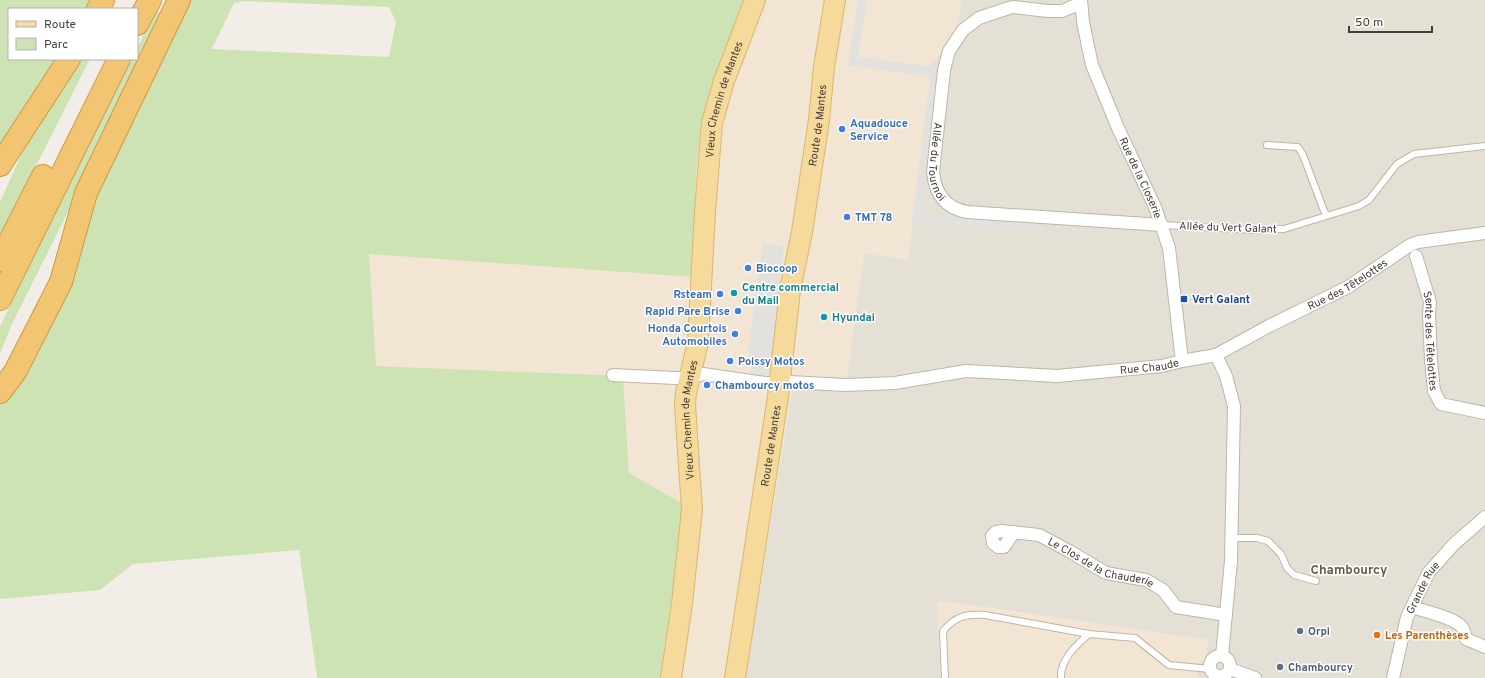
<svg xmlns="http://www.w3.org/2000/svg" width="1485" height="678" font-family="Overpass,sans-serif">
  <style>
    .residential { fill: #e5e0d5 }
    .commercial { fill: #f2e5d3 }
    .green { fill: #cee3b3; fill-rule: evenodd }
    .parking { fill: #e3e1de }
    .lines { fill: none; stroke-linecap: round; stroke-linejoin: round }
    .service-casing { stroke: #bcb6aa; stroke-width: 8 }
    .minor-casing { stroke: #bcb6aa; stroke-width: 14 }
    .primary-casing { stroke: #d9b76d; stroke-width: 22 }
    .motorway-casing { stroke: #d09943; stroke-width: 24 }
    .service { stroke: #fff; stroke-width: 6 }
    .minor { stroke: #fff; stroke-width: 12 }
    .primary { stroke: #f5da9c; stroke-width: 20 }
    .motorway { stroke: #f1c572; stroke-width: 22 }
    .shop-dot { fill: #3f7fe0; stroke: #fff; stroke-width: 1.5 }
    .culture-dot { fill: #0f9aa8; stroke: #fff; stroke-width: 1.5 }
    .transit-dot { fill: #1a4fb4; stroke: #fff; stroke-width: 1.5 }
    .service-dot { fill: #5c6f8a; stroke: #fff; stroke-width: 1.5 }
    .food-dot { fill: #e8710a; stroke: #fff; stroke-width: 1.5 }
    .labels { text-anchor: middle; stroke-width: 3; stroke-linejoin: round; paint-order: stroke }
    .street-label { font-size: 11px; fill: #443e36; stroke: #fff }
    .shop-label { font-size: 11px; font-weight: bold; fill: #366cbe; stroke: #fff; text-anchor: start }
    .culture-label { font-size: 11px; font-weight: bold; fill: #0d838f; stroke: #fff; text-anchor: start }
    .transit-label { font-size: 11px; font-weight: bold; fill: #164399; stroke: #fff; text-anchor: start }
    .service-label { font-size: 11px; font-weight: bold; fill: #4e5e75; stroke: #fff; text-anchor: start }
    .food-label { font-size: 11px; font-weight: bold; fill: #c56008; stroke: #fff; text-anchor: start }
    .quarter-label { font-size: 13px; font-weight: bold; fill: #665c4e; stroke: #fff }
  </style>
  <rect width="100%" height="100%" fill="#f2eee7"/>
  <!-- residential -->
  <path class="residential" d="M 961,0 L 1485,0 L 1485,678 L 1200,678 L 1196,675 L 1197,668 L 1198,662 L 1204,660 L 1208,640 L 957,603 L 937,601 L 941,678 L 745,678 L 793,385 L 846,385 L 864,253 L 908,260 L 932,64 L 957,29 Z"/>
  <!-- commercial -->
  <path class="commercial" d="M 745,0 L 961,0 L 957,29 L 932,64 L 908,260 L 864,253 L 846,385 L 793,385 L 745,678 L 660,678 L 685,505 L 629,473 L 623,376 L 376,366 L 369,254 L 694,276 L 696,176 L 701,126 Z
    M 937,601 L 957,603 L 1208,640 L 1203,660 L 1199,662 L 1197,668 L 1196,675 L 1200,678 L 941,678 Z"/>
  <!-- green -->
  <path class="green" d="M 0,0 L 103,0 L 98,9 L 9,9 L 9,59 L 69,59 L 0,163 Z
    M 186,0 L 745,0 L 701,126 L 696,176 L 694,277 L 369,254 L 376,366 L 623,376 L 629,473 L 685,505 L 660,678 L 317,678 L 299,550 L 133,564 L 100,590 L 0,599 L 0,403 L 34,361 L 72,280 L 89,206 ZM 244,1 L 389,7 L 396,22 L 389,57 L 212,49 L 234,3 Z
    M 156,11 L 165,17 L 11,326 L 0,354 L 0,327 L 7,312 L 42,236 L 127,67 L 131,59 L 137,59 L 137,48 Z
    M 76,59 L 90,59 L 0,237 L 0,202 L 26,144 Z"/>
  <!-- parking -->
  <path class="parking" d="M 858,0 L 867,0 L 858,57 L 940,67 L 925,181 L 922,214 L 1040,221 L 1041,232 L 912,223 L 930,77 L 848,65 Z
    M 763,243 L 784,246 L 769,375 L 751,374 L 748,351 Z"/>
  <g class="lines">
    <!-- service casing -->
    <g class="service-casing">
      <path id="service" d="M 1267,145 L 1298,147 L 1303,155 L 1326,216
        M 1162,225 L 1255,230 L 1284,229 L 1359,206 L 1369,200 L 1397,164 L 1414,154 L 1485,146
        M 1232,538 L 1257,538 L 1268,541 L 1281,554 L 1287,568 L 1294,575 L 1316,581
        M 945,678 L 943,631 C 956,616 965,614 985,615 L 1089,634 L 1135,638 L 1169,665 L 1210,669
        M 1061,678 C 1060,660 1076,645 1089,634"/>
    </g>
    <!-- minor casing -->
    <g class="minor-casing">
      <g id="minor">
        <path id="s1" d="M 1081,0 L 1083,22 L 1092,65 L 1118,128 L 1155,207 L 1169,248 L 1182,361"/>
        <path id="s2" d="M 1081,3 L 1062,11 L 1048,11 L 1013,7 L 1009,8 L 979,18 L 963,30 L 949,51 L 944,70 L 933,172 C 935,193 945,208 967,212 L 1162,225"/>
        <path id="s3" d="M 1416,256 L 1430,302 L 1429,315 L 1431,360 L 1434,391 L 1441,404 L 1485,413"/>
        <path d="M 1216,355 L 1226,376 L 1234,406 L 1231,561 L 1222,656"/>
        <path id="s4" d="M 613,375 L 675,378 L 690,378 L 703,374 L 780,385 L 790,382 L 846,385 L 895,383 L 966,371 L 1057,376 L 1162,366 L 1182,361 L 1216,355 L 1269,326 L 1348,287 L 1410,245 L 1418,242 L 1485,233"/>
        <path id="s5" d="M 1014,532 L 1004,547 L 998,547 L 993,543 L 992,536 L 996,532 L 1002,531 L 1039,535 L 1069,551 L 1106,573 L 1146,580 L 1163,590 L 1176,607 L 1226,615"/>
        <path d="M 1412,607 C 1424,611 1451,617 1460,625 C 1464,628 1465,634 1466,639 L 1485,647"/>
        <circle cx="1220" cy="666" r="10"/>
        <path d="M 1230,669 L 1255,678"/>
        <path id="s6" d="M 1393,678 L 1407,617 L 1429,572 L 1454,544 L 1485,517"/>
      </g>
    </g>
    <!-- primary casing -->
    <g class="primary-casing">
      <g id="primary">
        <path id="s7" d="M 671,678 L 682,603 L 692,510 L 685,405 L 686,393 L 698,342 L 705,212 L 712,123 L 724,81 L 755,0"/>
        <path id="s8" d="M 735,678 L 778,397 L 790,290 L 802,232 L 819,120 L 824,67 L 835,0"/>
      </g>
    </g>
    <!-- motorway casing -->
    <g class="motorway-casing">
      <path id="motorway" d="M 98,9 L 103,0
        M 137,24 L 150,0
        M 0,165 L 69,59
        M 0,260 L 43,176
        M 0,299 L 119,59
        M 0,392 L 15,372 L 61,282 L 86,193 L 179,0"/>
    </g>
    <!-- service -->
    <use href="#service" class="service"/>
    <!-- minor -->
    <use href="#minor" class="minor"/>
    <!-- primary -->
    <use href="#primary" class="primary"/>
    <!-- motorway -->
    <use href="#motorway" class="motorway"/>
  </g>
  <!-- markers -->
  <g class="shop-dot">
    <circle cx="842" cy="129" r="4"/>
    <circle cx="847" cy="217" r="4"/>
    <circle cx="748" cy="268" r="4"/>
    <circle cx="720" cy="294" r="4"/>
    <circle cx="738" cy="311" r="4"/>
    <circle cx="735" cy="334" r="4"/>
    <circle cx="730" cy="361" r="4"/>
    <circle cx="707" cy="385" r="4"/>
  </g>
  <g class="culture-dot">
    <circle cx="734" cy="293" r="4"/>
    <circle cx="824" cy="317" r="4"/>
  </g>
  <rect class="transit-dot" x="1180" y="295" width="8" height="8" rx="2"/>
  <g class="service-dot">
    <circle cx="1300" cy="631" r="4"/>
    <circle cx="1280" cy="667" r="4"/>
  </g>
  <circle class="food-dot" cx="1377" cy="635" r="4"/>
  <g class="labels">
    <!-- street labels -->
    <g class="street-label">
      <text dy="4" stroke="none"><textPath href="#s7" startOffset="584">Vieux Chemin de Mantes</textPath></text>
      <text dy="4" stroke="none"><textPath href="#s8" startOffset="559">Route de Mantes</textPath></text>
      <text dy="4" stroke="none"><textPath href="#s2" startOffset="263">Allée du Tournoi</textPath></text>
      <text dy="4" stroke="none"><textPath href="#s1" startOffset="189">Rue de la Closerie</textPath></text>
      <text transform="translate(1228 227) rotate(2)" y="4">Allée du Vert Galant</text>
      <text dy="4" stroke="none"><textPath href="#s4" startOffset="757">Rue des Têtelottes</textPath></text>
      <text dy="4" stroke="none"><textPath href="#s3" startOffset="87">Sente des Têtelottes</textPath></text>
      <text dy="4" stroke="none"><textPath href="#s4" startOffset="540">Rue Chaude</textPath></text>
      <text dy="4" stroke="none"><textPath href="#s7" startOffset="260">Vieux Chemin de Mantes</textPath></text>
      <text dy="4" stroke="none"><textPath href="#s8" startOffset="235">Route de Mantes</textPath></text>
      <text dy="4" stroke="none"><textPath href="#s5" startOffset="155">Le Clos de la Chauderie</textPath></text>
      <text dy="4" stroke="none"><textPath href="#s6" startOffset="96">Grande Rue</textPath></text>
    </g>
    <!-- shop labels -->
    <g class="shop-label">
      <text x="850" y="127">Aquadouce<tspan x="850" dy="13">Service</tspan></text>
      <text x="855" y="221">TMT 78</text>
      <text x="756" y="272">Biocoop</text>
      <text x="712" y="298" text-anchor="end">Rsteam</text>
      <text x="730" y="315" text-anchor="end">Rapid Pare Brise</text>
      <text x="727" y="332" text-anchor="end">Honda Courtois<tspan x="727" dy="13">Automobiles</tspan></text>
      <text x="738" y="365">Poissy Motos</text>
      <text x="715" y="389">Chambourcy motos</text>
    </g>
    <!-- culture labels -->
    <g class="culture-label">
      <text x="742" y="291">Centre commercial<tspan x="742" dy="13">du Mail</tspan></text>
      <text x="832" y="321">Hyundai</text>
    </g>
    <!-- transit labels -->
    <g class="transit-label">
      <text x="1192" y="303">Vert Galant</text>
    </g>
    <!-- service labels -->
    <g class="service-label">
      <text x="1308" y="635">Orpi</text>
      <text x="1288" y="671">Chambourcy</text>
    </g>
    <!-- food labels -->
    <g class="food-label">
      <text x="1385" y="639">Les Parenthèses</text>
    </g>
    <!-- quarter labels -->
    <g class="quarter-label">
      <text x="1349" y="574">Chambourcy</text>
    </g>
  </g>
  <!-- legend -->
  <rect x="8" y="8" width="130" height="52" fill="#ffffff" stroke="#b4b2af"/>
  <rect x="16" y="21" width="20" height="6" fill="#f5da9c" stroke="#b4b2af"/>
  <text x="44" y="28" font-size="12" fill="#443e36">Route</text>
  <rect x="16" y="38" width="20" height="12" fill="#cee3b3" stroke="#b4b2af"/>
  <text x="44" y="48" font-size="12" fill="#443e36">Parc</text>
  <!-- scale -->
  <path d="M1349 26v6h83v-6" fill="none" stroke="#443e36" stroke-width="2"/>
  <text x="1355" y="26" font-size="12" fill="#443e36" stroke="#ffffff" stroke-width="3" paint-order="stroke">50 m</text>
</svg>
